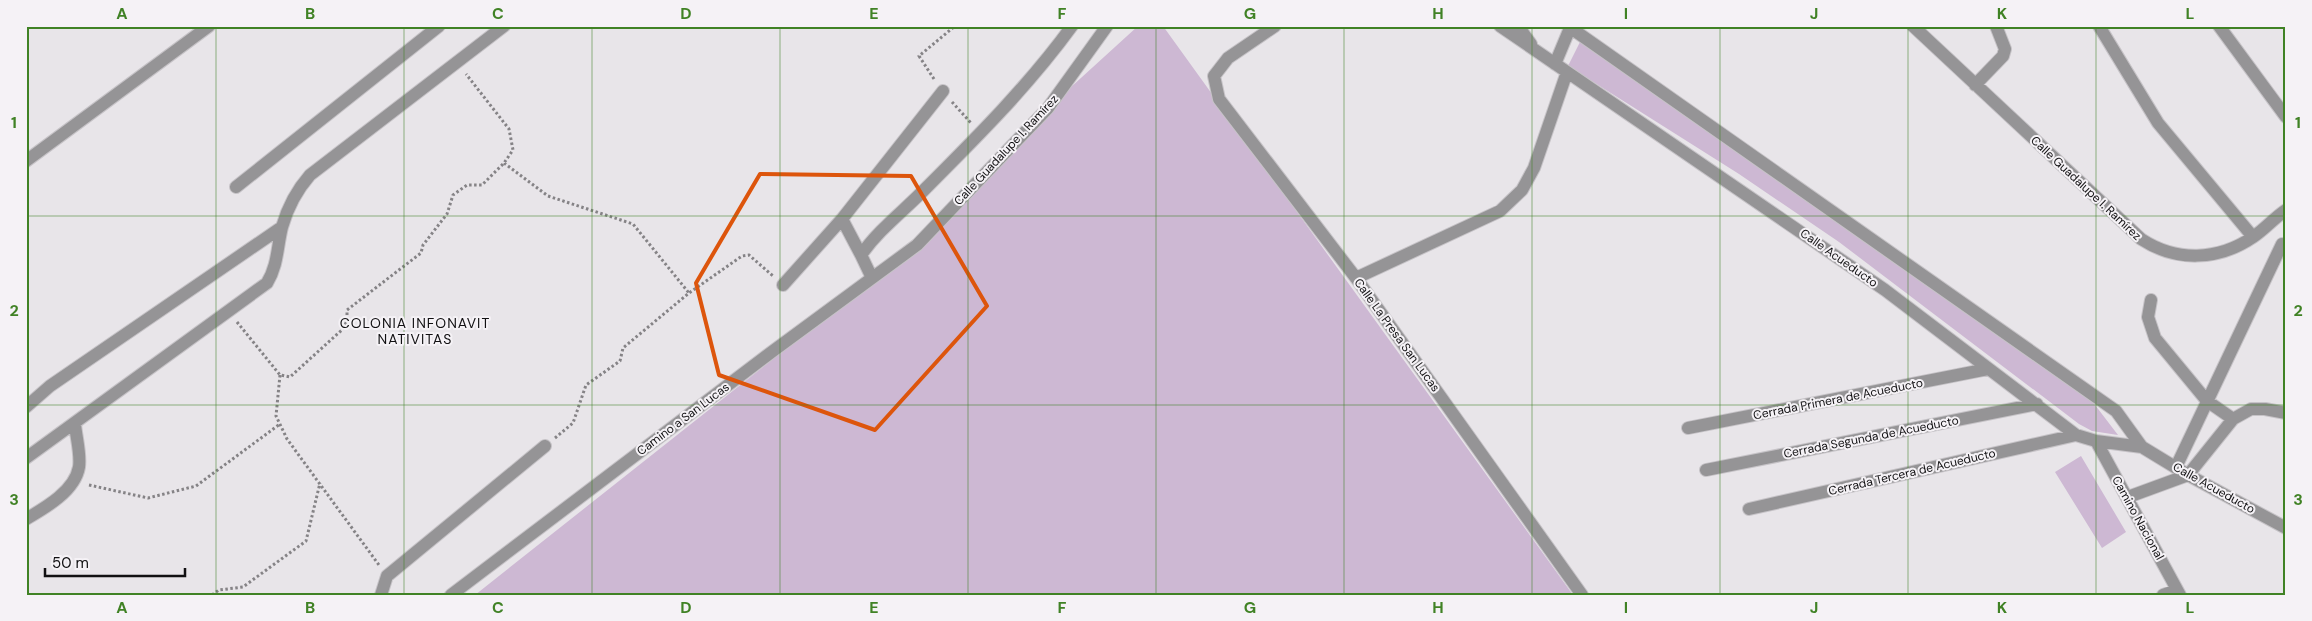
<svg xmlns="http://www.w3.org/2000/svg" width="2312" height="621" font-family="'DM Sans',sans-serif">
  <style>
    .green { fill: #cdb8d3 }
    .lines { fill: none; stroke-linecap: round; stroke-linejoin: round }
    .minor-casing { stroke: #c6c3c7; stroke-width: 14 }
    .path { stroke: #858386; stroke-width: 3; stroke-dasharray: 2.5 2.5; stroke-linecap: butt }
    .minor { stroke: #959496; stroke-width: 12 }
    .marked { fill: none; stroke: #dd550c; stroke-width: 4; stroke-linejoin: round }
    .grid { fill: none; stroke: #408225; stroke-width: 1; stroke-opacity: 0.55 }
    .labels { text-anchor: middle; stroke-width: 4; stroke-linejoin: round; paint-order: stroke }
    .street-label { font-size: 12px; fill: #111012; stroke: #f5f2f6 }
    .neighbourhood-label { font-size: 14px; letter-spacing: 1px; fill: #111012; stroke: #f5f2f6 }
    .neatline { fill: none; stroke: #408225; stroke-width: 2 }
    .grid-label { font-size: 16px; text-anchor: middle; font-weight: bold; fill: #408225 }
  </style>
  <rect width="100%" height="100%" fill="#e8e5e9"/>
  <!-- green -->
  <path class="green" d="M 1138,26 L 1163,26 L 1573,595 L 475,595 L 917,245 L 1048,108 Z
    M 1581,40 L 2092,401 L 2118,435 L 2092,431 L 2079,424 L 1839,242 L 1739,174 L 1568,66 Z
    M 2081,456 L 2126,532 L 2102,548 L 2055,472 Z"/>
  <g class="lines">
    <!-- minor casing -->
    <g class="minor-casing">
      <path id="minor" d="M 1275,26 L 1228,58 L 1214,76 L 1219,99 L 1356,278 L 1582,595
        M 1500,26 L 1885,290 L 2076,435 L 2096,441 L 2142,447
        M 1518,26 L 1531,44
        M 1568,26 L 2116,411 L 2142,447 L 2188,475 L 2286,528
        M 1913,26 L 2141,239 C 2176,262 2218,261 2253,237 C 2265,229 2274,218 2286,210
        M 2099,26 L 2158,123 L 2253,237
        M 2219,26 L 2286,117
        M 1555,64 L 1570,28
        M 1975,85 L 2003,56 L 2005,49 L 1996,26
        M 26,161 L 209,26
        M 236,187 L 439,26
        M 842,219 L 861,255
        M 872,278 L 861,255 C 879,229 905,210 927,187 C 978,136 1029,85 1072,26
        M 1356,278 L 1500,211 L 1522,190 L 1534,168 L 1567,72
        M 783,285 L 842,219 L 943,91
        M 2151,300 L 2148,317 L 2155,338 L 2207,401 L 2233,419
        M 26,407 L 50,386 L 282,227
        M 1688,428 L 1988,369
        M 2096,441 L 2180,595
        M 26,458 L 267,283 C 278,265 277,247 282,227 C 288,206 296,191 310,175 L 504,26
        M 2176,467 L 2282,244
        M 1706,470 L 2037,404
        M 2128,497 L 2188,475 L 2233,419 L 2251,409 L 2265,409 L 2286,413
        M 1749,509 L 2076,435
        M 26,519 C 45,508 75,491 79,467 C 81,454 76,437 75,424
        M 381,595 L 387,576 L 545,446
        M 451,595 L 773,351 L 917,245 L 1048,108 L 1107,26
        M 2163,595 L 2177,590"/>
    </g>
    <!-- path -->
    <path class="path" d="M 934,79 L 919,56 L 955,26
      M 952,102 L 971,123
      M 504,163 L 548,196 L 633,224 L 689,293
      M 237,322 L 280,375 L 290,377 L 344,328 L 347,320 L 347,310 L 421,253 L 423,245 L 447,214 L 453,195 L 467,185 L 482,185 L 504,163 L 513,150 L 509,129 L 466,74
      M 280,375 L 276,416 L 287,439 L 379,565
      M 555,438 L 573,423 L 586,385 L 620,361 L 623,348 L 689,293 L 742,256 L 749,255 L 773,276
      M 89,485 L 148,498 L 196,486 L 280,424
      M 212,595 L 219,590 L 243,587 L 306,541 L 320,483"/>
    <!-- minor -->
    <use href="#minor" class="minor"/>
  </g>
  <!-- marked area -->
  <path class="marked" d="M 760,174 L 911,176 L 987,306 L 875,430 L 719,375 L 696,283 Z"/>
  <!-- grid -->
  <path class="grid" d="M 216,26 L 216,595M 404,26 L 404,595M 592,26 L 592,595M 780,26 L 780,595M 968,26 L 968,595M 1156,26 L 1156,595M 1344,26 L 1344,595M 1532,26 L 1532,595M 1720,26 L 1720,595M 1908,26 L 1908,595M 2096,26 L 2096,595M 26,216 L 2286,216M 26,405 L 2286,405"/>
  <g class="labels">
    <!-- street labels -->
    <g class="street-label">
      <text transform="translate(1006 150) rotate(-47)" y="4">Calle Guadalupe I. Ramírez</text>
      <text transform="translate(2086 188) rotate(43)" y="4">Calle Guadalupe I. Ramírez</text>
      <text transform="translate(1839 258) rotate(35)" y="4">Calle Acueducto</text>
      <text transform="translate(1397 335) rotate(54)" y="4">Calle La Presa San Lucas</text>
      <text transform="translate(1838 399) rotate(-11)" y="4">Cerrada Primera de Acueducto</text>
      <text transform="translate(683 419) rotate(-37)" y="4">Camino a San Lucas</text>
      <text transform="translate(1871 437) rotate(-11)" y="4">Cerrada Segunda de Acueducto</text>
      <text transform="translate(1912 472) rotate(-13)" y="4">Cerrada Tercera de Acueducto</text>
      <text transform="translate(2214 488) rotate(29)" y="4">Calle Acueducto</text>
      <text transform="translate(2138 518) rotate(61)" y="4">Camino Nacional</text>
    </g>
    <!-- neighbourhood labels -->
    <g class="neighbourhood-label">
      <text x="415" y="328">COLONIA INFONAVIT<tspan x="415" dy="16">NATIVITAS</tspan></text>
    </g>
  </g>
  <!-- border -->
  <rect width="2312" height="621" fill="none" stroke="#f5f2f6" stroke-width="55"/>
  <!-- scale -->
  <path d="M45 568v8h140v-8" fill="none" stroke="#111012" stroke-width="2.5"/>
  <text x="52" y="568" font-size="15" fill="#111012" stroke="#f5f2f6" stroke-width="4" paint-order="stroke">50 m</text>
  <rect x="28" y="28" width="2256" height="566" class="neatline"/>
  <g class="grid-label">
    <text x="122" y="19">A</text>
    <text x="310" y="19">B</text>
    <text x="498" y="19">C</text>
    <text x="686" y="19">D</text>
    <text x="874" y="19">E</text>
    <text x="1062" y="19">F</text>
    <text x="1250" y="19">G</text>
    <text x="1438" y="19">H</text>
    <text x="1626" y="19">I</text>
    <text x="1814" y="19">J</text>
    <text x="2002" y="19">K</text>
    <text x="2190" y="19">L</text>
    <text x="14" y="128">1</text>
    <text x="2298" y="128">1</text>
    <text x="14" y="316">2</text>
    <text x="2298" y="316">2</text>
    <text x="14" y="505">3</text>
    <text x="2298" y="505">3</text>
    <text x="122" y="613">A</text>
    <text x="310" y="613">B</text>
    <text x="498" y="613">C</text>
    <text x="686" y="613">D</text>
    <text x="874" y="613">E</text>
    <text x="1062" y="613">F</text>
    <text x="1250" y="613">G</text>
    <text x="1438" y="613">H</text>
    <text x="1626" y="613">I</text>
    <text x="1814" y="613">J</text>
    <text x="2002" y="613">K</text>
    <text x="2190" y="613">L</text>
  </g>
</svg>
